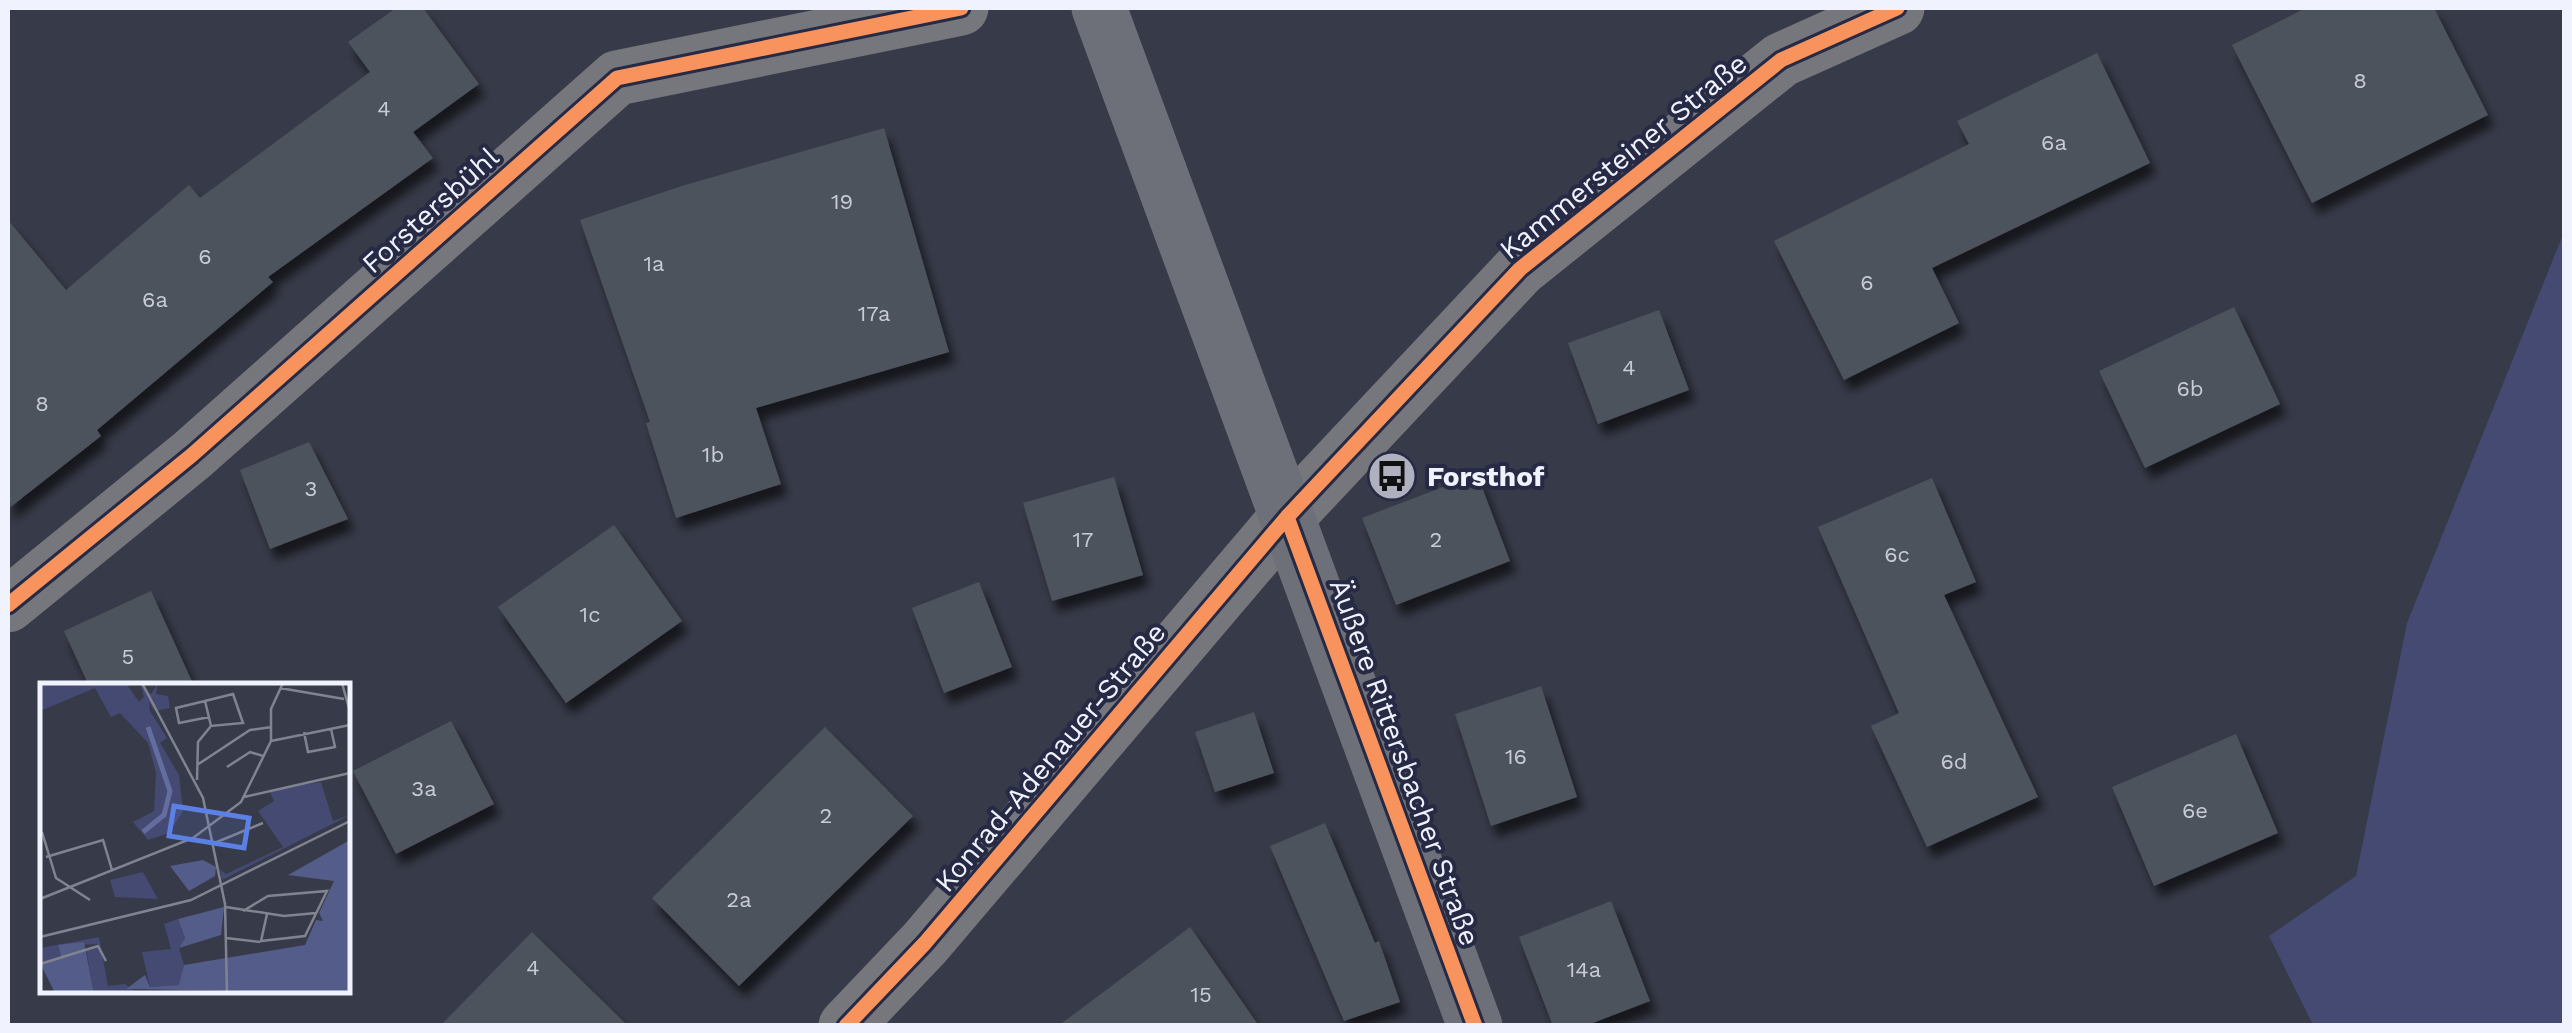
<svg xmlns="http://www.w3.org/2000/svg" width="2572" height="1033" font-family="'Work Sans',sans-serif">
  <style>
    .green { fill: #444a72 }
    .building { fill: #4e525d; filter: url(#shadow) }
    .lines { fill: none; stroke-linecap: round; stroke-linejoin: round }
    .minor { stroke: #76777d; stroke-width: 55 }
    .tertiary { stroke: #76777d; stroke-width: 55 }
    .secondary { stroke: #6e7079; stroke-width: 55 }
    .cycleway-casing { stroke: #262a44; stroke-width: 21 }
    .cycleway { stroke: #f8935d; stroke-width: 15 }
    .labels { text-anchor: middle; stroke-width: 8; stroke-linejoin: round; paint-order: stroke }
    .number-label { font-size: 22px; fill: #c8cbd5 }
    .street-label { font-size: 28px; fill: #f0f3fd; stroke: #262a44 }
    .poi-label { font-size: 28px; font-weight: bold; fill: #f0f3fd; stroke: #262a44; text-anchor: start }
    .inset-river { fill: none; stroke: #646e9e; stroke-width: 5 }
    .inset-road { fill: none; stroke: #818490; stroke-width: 2.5 }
    .view { fill: #5c80e3; fill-opacity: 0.15; stroke: #5c80e3; stroke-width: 5 }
    .inset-edge { fill: none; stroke: #f0f3fd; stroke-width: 5 }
  </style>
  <defs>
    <filter id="shadow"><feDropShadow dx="6" dy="11" stdDeviation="5" flood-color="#0009"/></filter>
  </defs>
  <rect width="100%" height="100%" fill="#373a48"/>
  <!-- green -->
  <path class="green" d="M 2564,232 L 2564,1025 L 2313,1025 L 2269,936 L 2356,876 L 2407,623 Z"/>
  <!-- building -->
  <path class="building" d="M 396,8 L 423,8 L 479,84 L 413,132 L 433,158 L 268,277 L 273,282 L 97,430 L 101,436 L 8,509 L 8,220 L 66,290 L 189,185 L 200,198 L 370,72 L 348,42 Z
    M 2306,8 L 2434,8 L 2488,115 L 2312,203 L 2232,45 Z
    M 2097,53 L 2150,163 L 1932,268 L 1959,323 L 1844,380 L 1774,241 L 1969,144 L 1957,121 Z
    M 884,128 L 949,352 L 756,408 L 781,484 L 676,518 L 646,423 L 650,422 L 580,220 L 685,185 Z
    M 2234,307 L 2280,404 L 2145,468 L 2099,371 Z
    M 1659,310 L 1689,390 L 1598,424 L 1568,343 Z
    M 309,442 L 348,519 L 270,549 L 240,470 Z
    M 1477,474 L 1510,561 L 1396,605 L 1362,518 Z
    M 1114,477 L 1143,575 L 1052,601 L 1023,503 Z
    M 1932,478 L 1976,582 L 1944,595 L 2038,797 L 1927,847 L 1871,726 L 1899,713 L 1818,527 Z
    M 614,525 L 682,621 L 566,703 L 498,607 Z
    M 979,582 L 1012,667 L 944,693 L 912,608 Z
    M 151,591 L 194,686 L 89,686 L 64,631 Z
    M 1541,686 L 1577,797 L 1491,826 L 1455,714 Z
    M 1254,712 L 1274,773 L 1215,792 L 1195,732 Z
    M 451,721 L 494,804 L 396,854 L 353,771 Z
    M 825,727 L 913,816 L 739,986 L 652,898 Z
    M 2236,734 L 2278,833 L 2154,886 L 2112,787 Z
    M 1325,823 L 1375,943 L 1379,941 L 1400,1002 L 1344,1021 L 1270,846 Z
    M 1611,901 L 1650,1001 L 1585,1026 L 1553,1026 L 1519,937 Z
    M 1190,927 L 1259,1026 L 1058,1026 L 1141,964 Z
    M 532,932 L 628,1026 L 440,1026 Z"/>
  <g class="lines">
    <!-- minor -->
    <path class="minor" d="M 8,605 L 192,455 L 617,78 L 961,8
      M 846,1026 L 925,943 L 1287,517"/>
    <!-- tertiary -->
    <path class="tertiary" d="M 1287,517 L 1520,269 L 1781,60 L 1897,8"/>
    <!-- secondary -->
    <path class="secondary" d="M 1099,8 L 1475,1026"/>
    <!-- cycleway casing -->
    <g class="cycleway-casing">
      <path id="cycleway" d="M 1287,517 L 1475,1026
        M 8,605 L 192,455 L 617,78 L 961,8
        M 846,1026 L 925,943 L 1287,517 L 1520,269 L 1781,60 L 1897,8"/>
    </g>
    <!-- cycleway -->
    <use href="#cycleway" class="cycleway"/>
  </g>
  <!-- icons -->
  <defs>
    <g id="bus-disc" transform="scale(2.5)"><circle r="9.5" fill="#afb2be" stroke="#262a44"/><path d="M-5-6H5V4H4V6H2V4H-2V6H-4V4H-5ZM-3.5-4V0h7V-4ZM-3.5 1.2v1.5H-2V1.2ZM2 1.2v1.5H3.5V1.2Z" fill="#111"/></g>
  </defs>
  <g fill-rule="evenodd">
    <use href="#bus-disc" x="1392" y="476"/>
  </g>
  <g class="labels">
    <!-- number labels -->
    <g class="number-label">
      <text x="2360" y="88">8</text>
      <text x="384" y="116">4</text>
      <text x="2054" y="150">6a</text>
      <text x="842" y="209">19</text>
      <text x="205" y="264">6</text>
      <text x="654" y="271">1a</text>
      <text x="1867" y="290">6</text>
      <text x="155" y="307">6a</text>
      <text x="874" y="321">17a</text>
      <text x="1629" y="375">4</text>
      <text x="2190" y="396">6b</text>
      <text x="42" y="411">8</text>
      <text x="713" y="462">1b</text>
      <text x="311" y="496">3</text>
      <text x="1083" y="547">17</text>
      <text x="1436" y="547">2</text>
      <text x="1897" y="562">6c</text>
      <text x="590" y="622">1c</text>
      <text x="128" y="664">5</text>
      <text x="1516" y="764">16</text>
      <text x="1954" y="769">6d</text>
      <text x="424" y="796">3a</text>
      <text x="2195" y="818">6e</text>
      <text x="826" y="823">2</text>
      <text x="739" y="907">2a</text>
      <text x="533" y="975">4</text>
      <text x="1584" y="977">14a</text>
      <text x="1201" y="1002">15</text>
    </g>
    <!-- street labels -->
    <g class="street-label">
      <text transform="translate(1623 156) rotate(-39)" y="10">Kammersteiner Straße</text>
      <text transform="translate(430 210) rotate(-42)" y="10">Forstersbühl</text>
      <text transform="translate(1050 757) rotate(-50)" y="10">Konrad-Adenauer-Straße</text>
      <text transform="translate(1405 762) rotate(70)" y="10">Äußere Rittersbacher Straße</text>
    </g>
    <!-- poi labels -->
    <g class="poi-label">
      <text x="1427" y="486">Forsthof</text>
    </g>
  </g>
  <!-- overview -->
  <g transform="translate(40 683)">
    <rect width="310" height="310" fill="#373a48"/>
    <path d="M 1,0 L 86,0 L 99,19 L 104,14 L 100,0 L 111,11 L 118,0 L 116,11 L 128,13 L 130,25 L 115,28 L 109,19 L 110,28 L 127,55 L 120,60 L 139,92 L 143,128 L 129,150 L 108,157 L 93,139 L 114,128 L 116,90 L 108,60 L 80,30 L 71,34 L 55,5 L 0,28 ZM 281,99 L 293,138 L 310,132 L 182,197 L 180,186 L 186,191 L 243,164 L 218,128 L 234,118 L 229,107 ZM 103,189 L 118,216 L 75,214 L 70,197 ZM 138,236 L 145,255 L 139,265 L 144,282 L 140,302 L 110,304 L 102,269 L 131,266 L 124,241 ZM 59,254 L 68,303 L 85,301 L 97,310 L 54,310 L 46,266 L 59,261 L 18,263 L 21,274 L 0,282 L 0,265 Z" fill="#444a72"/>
    <path d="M 310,157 L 310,310 L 86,306 L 105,292 L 110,304 L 139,302 L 144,282 L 265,262 L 276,237 L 283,238 L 279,230 L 294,198 L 248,192 ZM 163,177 L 176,184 L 175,193 L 149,208 L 130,183 ZM 184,224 L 181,252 L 139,265 L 145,255 L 138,236 ZM 44,259 L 54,310 L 15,310 L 1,282 L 21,274 L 18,262 Z" fill="#545c89"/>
    <path class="inset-river" d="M 103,149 L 124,132 L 130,108 L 108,44"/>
    <path class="inset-road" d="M 102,0 L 163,115 L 185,221 L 187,310M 302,0 L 310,29M 240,5 L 304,16M 193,11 L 203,40 L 171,43 L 165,18 ZM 165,18 L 136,25 L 139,40 L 169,34M 264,49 L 268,69 L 295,64 L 291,46M 231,58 L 310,42M 157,82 L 210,47 L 232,44M 187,84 L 210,69 L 223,73M 157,97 L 158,59 L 171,43M 204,114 L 310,90M 2,149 L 16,195 L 50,217M 172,161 L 223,140M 6,174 L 63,157 L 72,187M 0,216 L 153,155 L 201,119 L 231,58 L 231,26 L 243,0M 186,224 L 244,233 L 276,230M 203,228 L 228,213 L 287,208 L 265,253 L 221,258 L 227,231M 0,254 L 151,217 L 310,138M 186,255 L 220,259M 0,281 L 58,263 L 66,278"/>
    <path class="view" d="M 134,123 L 209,135 L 204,165 L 129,153 Z"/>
    <rect width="310" height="310" class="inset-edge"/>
  </g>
  <!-- border -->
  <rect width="2572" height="1033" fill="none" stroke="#f0f3fd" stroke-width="20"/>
</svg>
